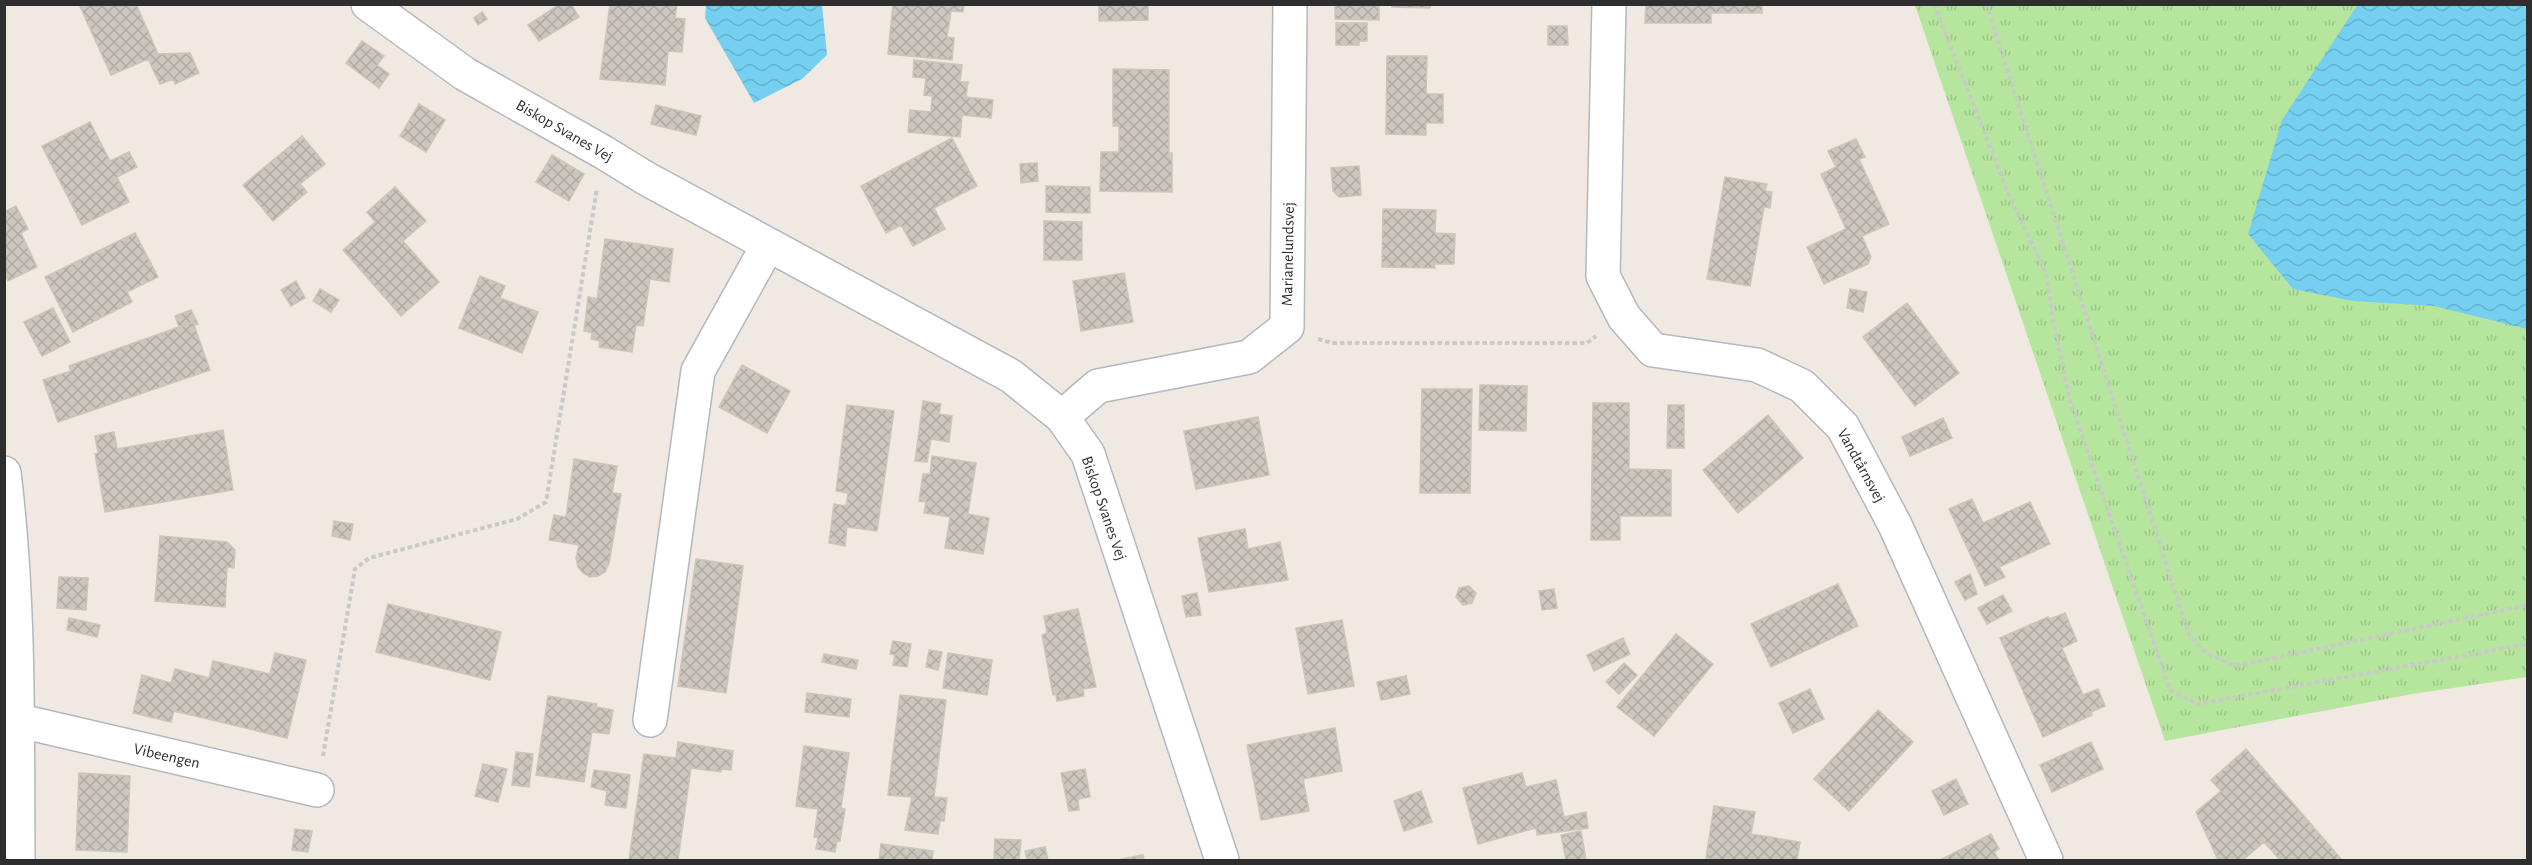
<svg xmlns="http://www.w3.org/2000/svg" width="2532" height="865" font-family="'Alegreya Sans',sans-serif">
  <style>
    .grass { fill: url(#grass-tufts) }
    .water { fill: url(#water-waves) }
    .building { fill: url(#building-cross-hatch); stroke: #cbc5ba; stroke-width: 1.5 }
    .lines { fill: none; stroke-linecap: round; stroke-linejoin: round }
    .street-casing { stroke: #b4b7c1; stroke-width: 36 }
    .path { stroke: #c9c9c9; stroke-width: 4; stroke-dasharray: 4.5 3; stroke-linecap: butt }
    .street { stroke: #fff; stroke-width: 33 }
    .labels { text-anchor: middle; stroke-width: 4.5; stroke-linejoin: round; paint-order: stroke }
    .street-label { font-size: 16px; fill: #2e2e2e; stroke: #fff }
  </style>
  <defs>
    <pattern id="grass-tufts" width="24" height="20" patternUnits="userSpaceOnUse" patternTransform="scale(1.5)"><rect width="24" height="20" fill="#b6e59e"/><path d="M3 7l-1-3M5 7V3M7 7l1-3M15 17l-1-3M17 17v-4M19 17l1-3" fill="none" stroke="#9dc588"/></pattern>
    <pattern id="water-waves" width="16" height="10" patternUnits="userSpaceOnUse" patternTransform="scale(1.5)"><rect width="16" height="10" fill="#75cff0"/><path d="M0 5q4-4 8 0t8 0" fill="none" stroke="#66b2ce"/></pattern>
    <pattern id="building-cross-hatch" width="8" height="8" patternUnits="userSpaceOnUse" patternTransform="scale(1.5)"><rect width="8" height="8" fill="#cbc7bf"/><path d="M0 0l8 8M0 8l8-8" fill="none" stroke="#afaba4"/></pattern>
  </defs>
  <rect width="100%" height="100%" fill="#efe9e1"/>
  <!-- grass -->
  <path class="grass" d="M 1915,5 L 2527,5 L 2527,677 L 2412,694 L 2165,741 Z"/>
  <!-- water -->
  <path class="water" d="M 2358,4 L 2527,5 L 2527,329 L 2434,306 L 2353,301 L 2293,289 L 2248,234 L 2282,120 Z
    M 706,5 L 822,5 L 827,55 L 802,79 L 754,103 L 705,18 Z"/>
  <!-- building -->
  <path class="building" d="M 79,4 L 136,4 L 158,54 L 190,53 L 199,73 L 175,84 L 173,79 L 160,84 L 148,59 L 111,75 Z
    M 560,4 L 571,4 L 579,17 L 539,41 L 528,25 Z
    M 610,4 L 677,4 L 675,18 L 685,19 L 682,52 L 668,51 L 665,85 L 600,79 Z
    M 893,4 L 964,4 L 963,12 L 951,11 L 947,37 L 954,38 L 952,60 L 888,54 Z
    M 1099,4 L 1148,4 L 1148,20 L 1099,21 Z
    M 1335,4 L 1379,4 L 1379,20 L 1335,19 Z
    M 1393,4 L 1430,4 L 1430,8 L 1392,7 Z
    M 1646,4 L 1762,4 L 1762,13 L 1711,13 L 1711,23 L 1645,23 Z
    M 482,12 L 487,19 L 478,25 L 474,18 Z
    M 1336,23 L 1367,23 L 1367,41 L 1359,41 L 1359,45 L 1336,45 Z
    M 1548,26 L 1567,26 L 1568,45 L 1548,45 Z
    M 362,41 L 384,56 L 377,65 L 389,74 L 379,88 L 346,63 Z
    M 1387,56 L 1427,56 L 1426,94 L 1443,94 L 1443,123 L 1426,123 L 1426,135 L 1386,134 Z
    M 914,60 L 962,65 L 960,82 L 968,82 L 966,97 L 993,100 L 991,118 L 962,115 L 960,137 L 908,132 L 910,110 L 931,112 L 932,96 L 924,95 L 926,78 L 913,77 Z
    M 1113,69 L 1169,70 L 1169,153 L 1172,153 L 1172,192 L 1100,191 L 1101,152 L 1119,152 L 1119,126 L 1113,126 Z
    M 419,104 L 445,120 L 426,152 L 400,136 Z
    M 656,105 L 701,116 L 696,135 L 651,124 Z
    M 90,122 L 110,161 L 129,152 L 137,167 L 117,177 L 129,202 L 82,225 L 42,146 Z
    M 302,136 L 325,164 L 300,184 L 307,192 L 273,221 L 243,185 Z
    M 952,138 L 977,186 L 934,208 L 945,229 L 913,246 L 901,225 L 886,233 L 861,186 Z
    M 1856,139 L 1865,157 L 1859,159 L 1889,224 L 1862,236 L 1871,257 L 1868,264 L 1824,284 L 1807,247 L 1846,229 L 1821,174 L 1836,167 L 1828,151 Z
    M 552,155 L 584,174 L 569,201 L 536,182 Z
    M 1037,163 L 1038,181 L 1021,183 L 1020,164 Z
    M 1359,166 L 1361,195 L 1339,197 L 1333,191 L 1331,168 Z
    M 1725,177 L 1767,184 L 1765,191 L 1772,192 L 1770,208 L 1764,207 L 1750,286 L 1707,279 Z
    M 1046,186 L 1090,187 L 1090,213 L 1046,212 Z
    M 395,187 L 426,221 L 403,241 L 439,282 L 401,316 L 343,250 L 375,222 L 367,212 Z
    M 16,206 L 28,229 L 21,233 L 37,267 L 8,281 L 4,273 L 4,212 Z
    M 1383,209 L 1436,210 L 1435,233 L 1455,234 L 1454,264 L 1434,264 L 1435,268 L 1382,267 Z
    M 1044,221 L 1082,222 L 1082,260 L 1044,260 Z
    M 135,233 L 158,277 L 127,292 L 132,302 L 73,332 L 45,277 Z
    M 605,239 L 673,249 L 669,282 L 650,279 L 643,326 L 636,325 L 632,352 L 599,347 L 600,341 L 591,339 L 592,333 L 584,331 L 588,297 L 597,299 Z
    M 1124,273 L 1133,322 L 1081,331 L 1073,281 Z
    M 480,276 L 505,286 L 500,298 L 538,312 L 522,353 L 459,328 Z
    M 296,281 L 305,298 L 291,306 L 281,290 Z
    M 320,289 L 339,300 L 331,312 L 313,301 Z
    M 1850,289 L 1867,292 L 1863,312 L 1847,308 Z
    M 1907,303 L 1959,373 L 1915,406 L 1863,337 Z
    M 53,308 L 70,342 L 42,356 L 24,322 Z
    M 191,310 L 198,324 L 195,325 L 194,322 L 179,327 L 175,316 Z
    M 193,322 L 210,370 L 58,422 L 43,380 L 71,371 L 69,366 Z
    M 742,365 L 790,391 L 767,433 L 719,407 Z
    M 1480,385 L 1527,386 L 1526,431 L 1479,430 Z
    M 1422,389 L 1472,389 L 1470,493 L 1420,493 Z
    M 923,401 L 941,404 L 939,414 L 952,416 L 949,442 L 931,439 L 927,462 L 915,461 Z
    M 1593,403 L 1629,403 L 1629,469 L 1671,470 L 1671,516 L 1620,516 L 1620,540 L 1591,540 Z
    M 847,405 L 894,411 L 877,531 L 847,527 L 845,546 L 829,543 L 834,504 L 846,506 L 848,493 L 836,491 Z
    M 1668,405 L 1684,405 L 1684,448 L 1667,448 Z
    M 1768,415 L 1803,458 L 1738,513 L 1703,470 Z
    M 1258,417 L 1269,475 L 1196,489 L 1184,431 Z
    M 1943,418 L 1952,438 L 1910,456 L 1902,437 Z
    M 223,430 L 233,490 L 105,512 L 95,454 L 98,453 L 95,436 L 114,432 L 117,449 Z
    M 932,456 L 976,463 L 968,514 L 989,518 L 983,554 L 945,548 L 950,517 L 924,513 L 926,502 L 919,501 L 923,474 L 930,474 Z
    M 574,459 L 617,466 L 612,493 L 621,494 L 609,563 L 605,572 L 598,576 L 590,577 L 583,573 L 578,567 L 576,558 L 579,545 L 549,540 L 554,515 L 566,517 Z
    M 1972,499 L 1983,523 L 2030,502 L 2050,544 L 1999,567 L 2005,577 L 1985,586 L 1949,509 Z
    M 334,521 L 353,524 L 350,540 L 332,536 Z
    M 1245,529 L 1248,549 L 1280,542 L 1288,580 L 1209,592 L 1198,538 Z
    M 160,536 L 227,542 L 235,550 L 234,568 L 227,567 L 225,607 L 155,601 Z
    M 696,559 L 743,566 L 726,693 L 678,686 Z
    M 1970,574 L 1977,594 L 1965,600 L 1955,582 Z
    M 59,577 L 88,578 L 86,610 L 57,608 Z
    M 1838,584 L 1858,626 L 1771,667 L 1751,624 Z
    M 1469,586 L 1476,593 L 1472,603 L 1463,605 L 1456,597 L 1459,588 Z
    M 1554,589 L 1557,608 L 1542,610 L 1539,591 Z
    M 1197,593 L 1201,615 L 1186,617 L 1182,596 Z
    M 2003,595 L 2012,611 L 1987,624 L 1978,608 Z
    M 388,604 L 501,632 L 490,680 L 376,652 Z
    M 1078,609 L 1096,687 L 1083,689 L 1084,696 L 1057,701 L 1056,694 L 1053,695 L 1042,635 L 1047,633 L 1044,616 Z
    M 2065,613 L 2077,641 L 2062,648 L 2083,695 L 2098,689 L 2105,706 L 2091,712 L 2092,715 L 2043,737 L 2000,638 L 2048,617 L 2050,619 Z
    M 69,618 L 100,625 L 97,637 L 67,630 Z
    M 1342,620 L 1354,686 L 1308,694 L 1296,628 Z
    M 1676,634 L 1713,664 L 1654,736 L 1617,707 Z
    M 1623,638 L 1630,654 L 1594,671 L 1587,655 Z
    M 893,641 L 911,644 L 907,667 L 893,665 L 895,655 L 890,654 Z
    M 929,650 L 942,652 L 938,670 L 926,667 Z
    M 275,653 L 306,660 L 287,738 L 174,711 L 171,722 L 133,713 L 142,675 L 171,683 L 175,669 L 209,678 L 213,661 L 270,674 Z
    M 948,653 L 992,660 L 987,695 L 943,688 Z
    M 824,654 L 858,660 L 856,669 L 822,662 Z
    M 1624,663 L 1637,675 L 1619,694 L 1606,682 Z
    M 1406,676 L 1410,694 L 1381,700 L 1377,682 Z
    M 1810,689 L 1824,719 L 1793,733 L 1779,703 Z
    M 807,693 L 851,699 L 849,717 L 805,712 Z
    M 900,695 L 946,700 L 934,797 L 947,798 L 944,821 L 940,821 L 938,834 L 905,830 L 912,797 L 888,795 Z
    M 548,696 L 597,704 L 596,707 L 613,710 L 609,734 L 592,732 L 584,782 L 536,775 Z
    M 1878,710 L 1913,742 L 1849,811 L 1814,779 Z
    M 1335,728 L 1342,771 L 1303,779 L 1309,811 L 1261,820 L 1247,745 Z
    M 678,742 L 733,751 L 731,770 L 721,769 L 721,772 L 691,768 L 678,860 L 629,860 L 644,754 L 676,758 Z
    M 2091,742 L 2103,769 L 2052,792 L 2040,765 Z
    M 804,746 L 849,753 L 841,808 L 845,809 L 840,841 L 837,840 L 835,852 L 816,849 L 818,838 L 814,837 L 818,809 L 796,806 Z
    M 2246,749 L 2342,860 L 2280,860 L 2264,842 L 2243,860 L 2218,860 L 2196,812 L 2221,791 L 2211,780 Z
    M 516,752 L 533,754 L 529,787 L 512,785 Z
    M 483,764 L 507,769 L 498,802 L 475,796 Z
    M 1085,769 L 1090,797 L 1078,799 L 1079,810 L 1069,811 L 1061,773 Z
    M 594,770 L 630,775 L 626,808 L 605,805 L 607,791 L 591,787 Z
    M 79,773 L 130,776 L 127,852 L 76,850 Z
    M 1522,773 L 1526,787 L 1556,780 L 1564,817 L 1586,812 L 1588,828 L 1537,835 L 1536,828 L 1478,844 L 1463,788 Z
    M 1956,779 L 1968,804 L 1944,815 L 1932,791 Z
    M 1421,791 L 1432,822 L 1404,831 L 1394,801 Z
    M 1714,806 L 1755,812 L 1751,834 L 1800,842 L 1797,860 L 1719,860 L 1706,858 Z
    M 295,829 L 312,831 L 308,852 L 292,850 Z
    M 1581,831 L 1586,860 L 1566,860 L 1561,835 Z
    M 1991,834 L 1999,849 L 1994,852 L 1999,860 L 1940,860 Z
    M 995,839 L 1021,840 L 1019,860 L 994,860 Z
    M 881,844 L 933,851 L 932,860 L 879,860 Z
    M 1045,847 L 1048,860 L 1027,860 L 1025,851 Z
    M 1143,855 L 1144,860 L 1117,860 Z"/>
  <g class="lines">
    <!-- street casing -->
    <g class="street-casing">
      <path id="street" d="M 368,4 L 465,74 L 603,152 L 647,179 L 1011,376 L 1062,417 L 1088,454 L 1222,860
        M 1609,4 L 1603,276 L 1624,317 L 1653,350 L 1757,365 L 1802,386 L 1843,427 L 1895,525 L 2046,860
        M 1062,417 L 1098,386 L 1249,357 L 1287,327 L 1290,4
        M 4,473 C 20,602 17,731 18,860
        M 16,720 L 317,790
        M 650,720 L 698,371 L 768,245"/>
    </g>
    <!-- path -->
    <path class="path" d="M 1934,4 L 2008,193 L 2046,273 L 2053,320 L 2070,401 L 2170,690 L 2197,704 L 2528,644
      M 1986,4 L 2189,635 L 2206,653 L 2235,666 L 2528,605
      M 1318,339 L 1332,343 L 1587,343 L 1596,336
      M 323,756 L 355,569 L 369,558 L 517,519 L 546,502 L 597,188"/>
    <!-- street -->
    <use href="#street" class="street"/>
  </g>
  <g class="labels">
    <!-- street labels -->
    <g class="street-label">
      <text transform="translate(565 130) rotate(30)" y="6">Biskop Svanes Vej</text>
      <text transform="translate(1287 254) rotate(-89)" y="6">Marianelundsvej</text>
      <text transform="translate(1862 465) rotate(61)" y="6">Vandtårnsvej</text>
      <text transform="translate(1105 508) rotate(71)" y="6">Biskop Svanes Vej</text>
      <text transform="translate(167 755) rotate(13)" y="6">Vibeengen</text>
    </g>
  </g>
  <!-- border -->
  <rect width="2532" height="865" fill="none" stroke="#2e2e2e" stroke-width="12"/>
</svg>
